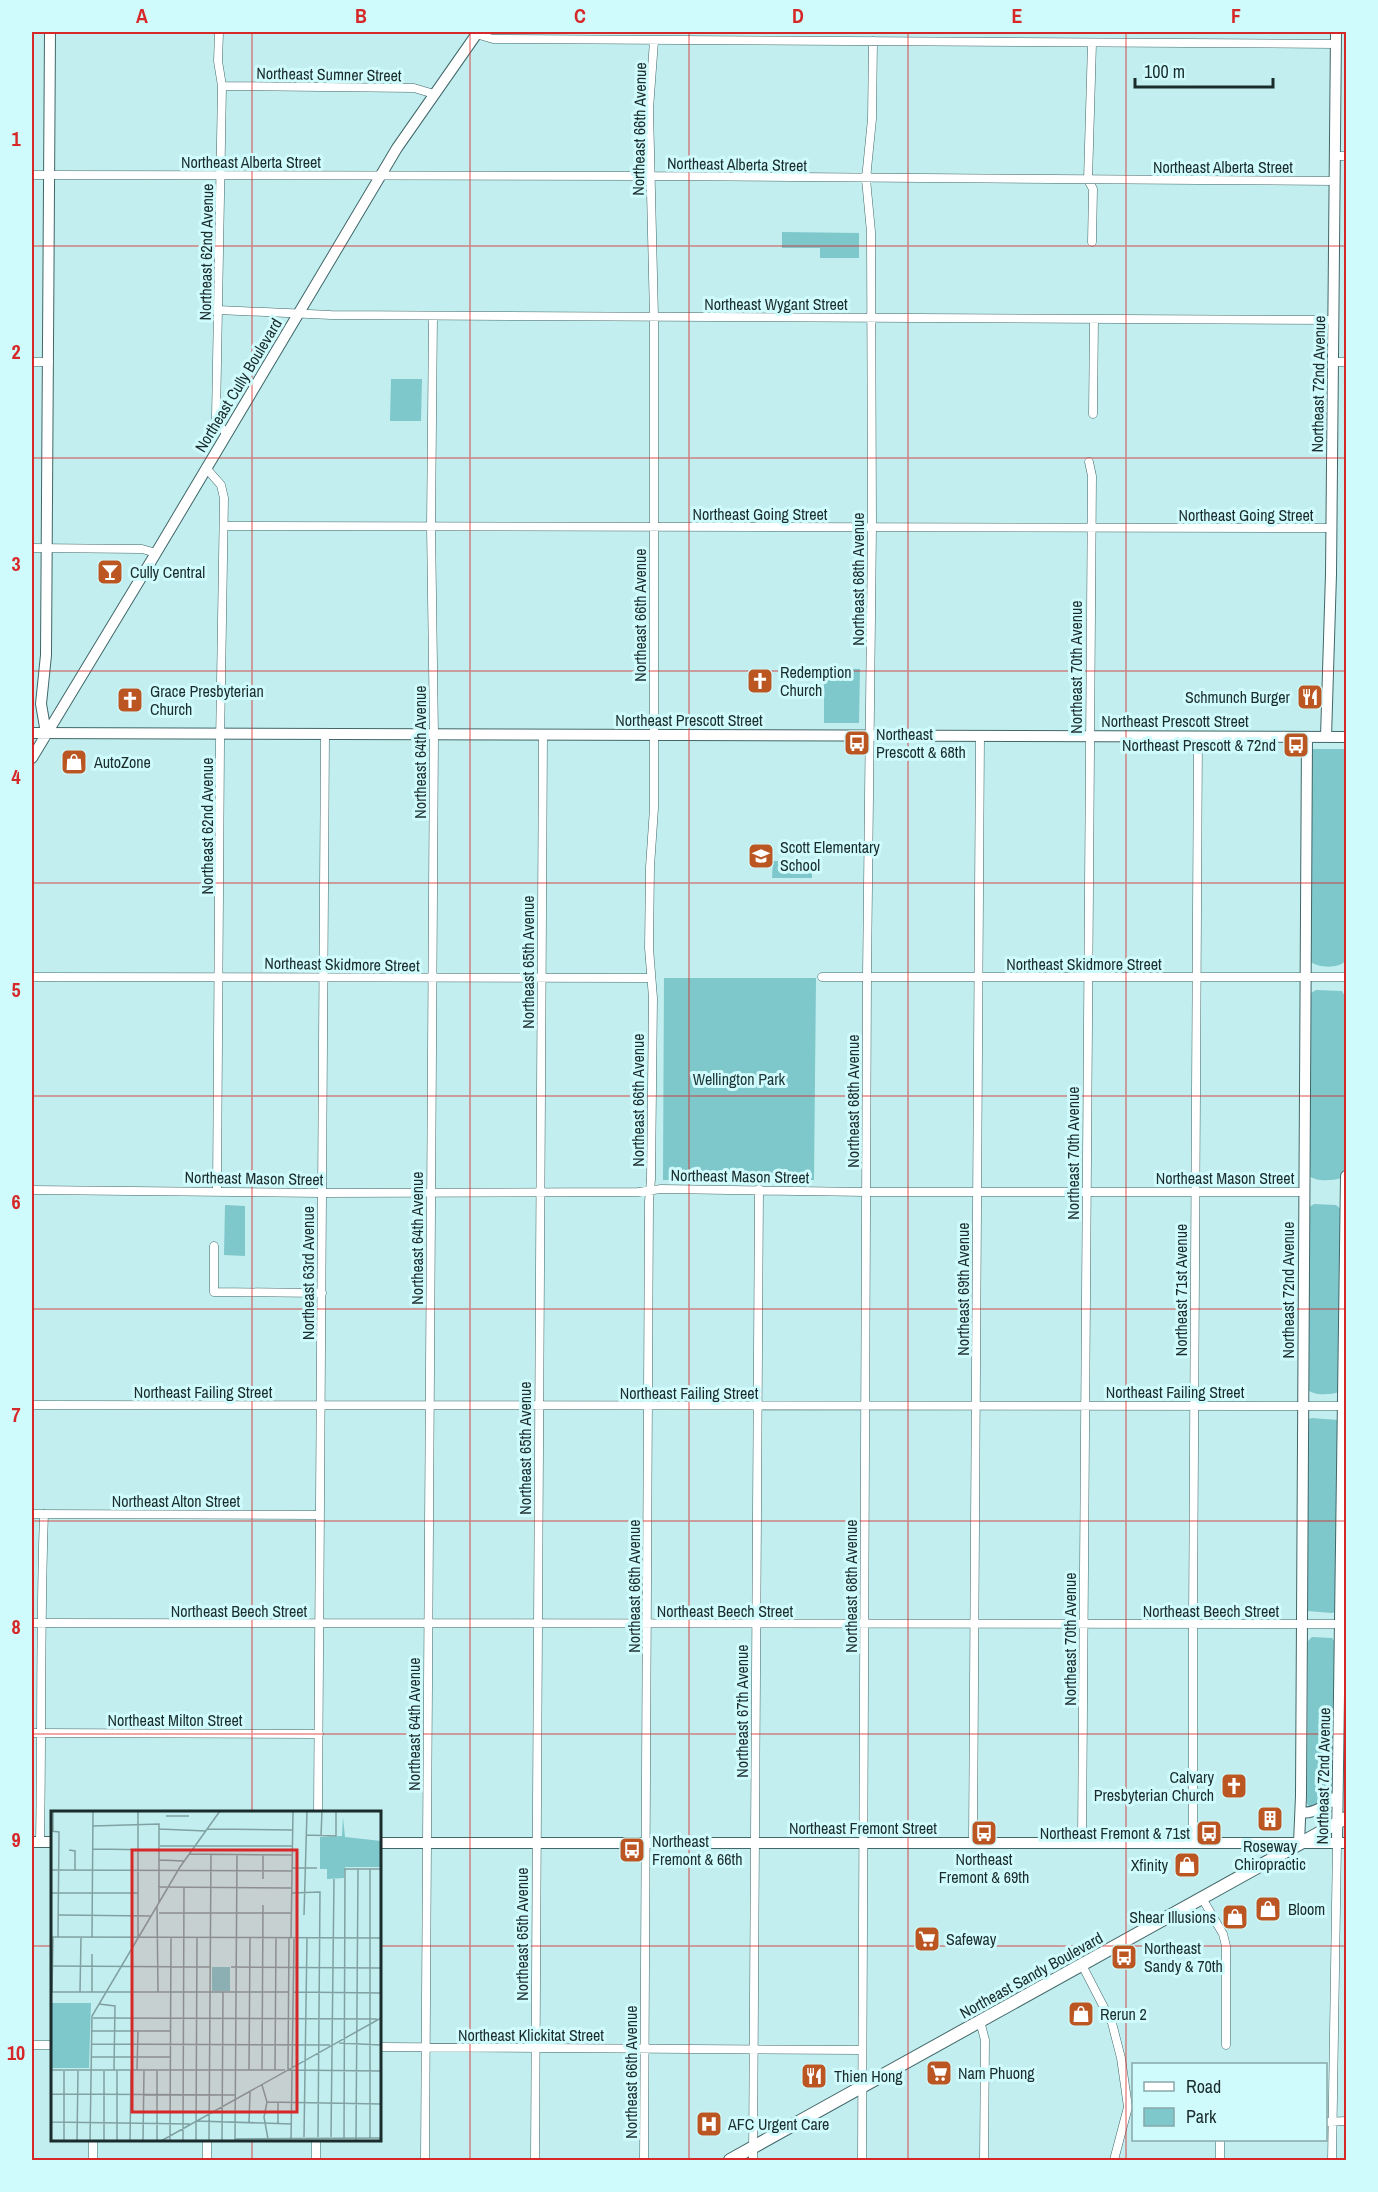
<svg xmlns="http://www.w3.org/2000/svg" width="1378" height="2192" font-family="'Archivo Narrow',sans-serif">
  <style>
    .green { fill: #7ec7ca }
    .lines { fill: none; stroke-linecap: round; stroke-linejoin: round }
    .street-casing { stroke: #416769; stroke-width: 9 }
    .secondary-casing { stroke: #416769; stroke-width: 12 }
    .primary-casing { stroke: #416769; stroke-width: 14 }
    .street { stroke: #fff; stroke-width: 8 }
    .secondary { stroke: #fff; stroke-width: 10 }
    .primary { stroke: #fff; stroke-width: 12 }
    .grid { fill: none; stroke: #d62828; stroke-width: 1.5; stroke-opacity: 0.55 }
    .labels { text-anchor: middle; stroke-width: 6; stroke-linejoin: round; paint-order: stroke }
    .street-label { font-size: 16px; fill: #1b2c2c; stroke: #d0fbfd }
    .poi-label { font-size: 16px; fill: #1b2c2c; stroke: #d0fbfd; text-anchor: start }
    .park-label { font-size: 16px; fill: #1c3435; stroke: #d0fbfd }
    .inset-road { fill: none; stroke: #80a0a1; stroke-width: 1.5 }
    .view { fill: #d62828; fill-opacity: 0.15; stroke: #d62828; stroke-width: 3 }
    .inset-edge { fill: none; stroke: #1b2c2c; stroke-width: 3 }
    .neatline { fill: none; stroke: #d62828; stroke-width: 2 }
    .grid-label { font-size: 20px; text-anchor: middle; font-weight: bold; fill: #d62828 }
  </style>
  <rect width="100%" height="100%" fill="#c3eeef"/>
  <!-- green -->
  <path class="green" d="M 782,232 L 859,233 L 859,258 L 820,258 L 820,248 L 782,248 Z
    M 391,379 L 422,379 L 421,421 L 390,421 Z
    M 824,668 L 860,669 L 859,723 L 824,723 Z
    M 1311,749 L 1346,749 L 1346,960 C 1340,969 1319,968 1311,962 Z
    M 773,861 L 812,861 L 812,878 L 772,878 Z
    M 664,978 L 816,978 L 814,1180 L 663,1180 Z
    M 1316,990 L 1342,991 L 1346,998 L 1344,1173 L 1341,1178 C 1332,1181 1315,1182 1308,1175 L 1311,993 Z
    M 1314,1204 L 1336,1205 L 1342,1210 L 1339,1392 C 1330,1395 1313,1396 1307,1389 L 1308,1208 Z
    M 225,1205 L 245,1206 L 245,1256 L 224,1255 Z
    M 1312,1418 L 1338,1420 L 1336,1612 L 1332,1613 L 1307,1611 L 1308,1419 Z
    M 1312,1637 L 1332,1638 L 1335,1642 L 1333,1791 C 1330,1799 1318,1806 1309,1807 L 1307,1803 L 1308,1641 Z"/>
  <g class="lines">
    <!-- street casing -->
    <g class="street-casing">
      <path id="street" d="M 219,32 L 218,61 L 222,86 L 216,418 L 218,424 L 227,434
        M 476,34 L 493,39 L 1336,44
        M 1092,43 L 1088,180 L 1093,189 L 1092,242
        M 222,86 L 414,88 L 434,94
        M 1335,156 L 1346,156
        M 32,175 L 650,176 L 1335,181
        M 218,310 L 331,315 L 1334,320
        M 32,362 L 49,362
        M 1333,362 L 1346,362
        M 1093,414 L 1094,319
        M 206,468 L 221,485 L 224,498 L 220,744 L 217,1191
        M 224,526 L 1332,528
        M 32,548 L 142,549 L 156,553
        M 32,977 L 651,978
        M 822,977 L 1346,977
        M 32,1190 L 322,1193 L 638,1192 L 661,1189 L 866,1192 L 1304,1192
        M 214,1246 L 214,1292 L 322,1293
        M 32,1405 L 1346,1406
        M 32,1514 L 320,1515
        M 32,1623 L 1346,1624
        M 32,1733 L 319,1734
        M 318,1812 L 325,735
        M 40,1842 C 42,1733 40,1623 44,1514
        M 973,1843 L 980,736
        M 1082,1843 L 1092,476 L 1089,462
        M 1193,1843 L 1193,1625 L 1198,736
        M 1202,1898 L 1223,1934 L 1226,1946 L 1226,2045
        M 1082,1965 L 1112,2023 L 1121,2058 L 1128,2107 L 1114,2160
        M 980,2021 L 985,2040 L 984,2160
        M 32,2045 L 52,2045
        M 380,2047 L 862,2050
        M 1326,2122 L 1346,2121
        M 93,2160 L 93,2140
        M 207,2160 L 207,2140
        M 316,2160 L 316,2140
        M 425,2160 L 434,735 L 431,526 L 433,316
        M 535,2160 L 543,735
        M 644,2160 L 649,1201 L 651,1179 L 653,998 L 649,948 L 650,867 L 654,808 L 654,317 L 649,109 L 654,41
        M 753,2160 L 759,1189
        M 862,2160 L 867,976 L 872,527 L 871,232 L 866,179 L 872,119 L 873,41
        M 1220,2160 L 1220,2140
        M 1332,2160 L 1337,1843"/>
    </g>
    <!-- secondary casing -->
    <g class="secondary-casing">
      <path id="secondary" d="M 32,733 L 1346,737
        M 46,733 L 41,704 L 46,655 L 50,32
        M 1326,737 L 1331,574 L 1336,32
        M 32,758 L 156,553 L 397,148 L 478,32
        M 1301,1812 C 1312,1815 1329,1804 1337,1796
        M 32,1842 L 52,1842
        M 380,1843 L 1346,1843
        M 1299,1843 L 1301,1796 L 1307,737
        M 1337,1843 L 1346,1176"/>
    </g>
    <!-- primary casing -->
    <g class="primary-casing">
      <path id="primary" d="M 730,2160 L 1346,1818"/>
    </g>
    <!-- street -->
    <use href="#street" class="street"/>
    <!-- secondary -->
    <use href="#secondary" class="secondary"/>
    <!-- primary -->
    <use href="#primary" class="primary"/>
  </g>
  <!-- grid -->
  <path class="grid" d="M 252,32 L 252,1812M 470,32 L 470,2160M 689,32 L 689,2160M 908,32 L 908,2160M 1126,32 L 1126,2160M 32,246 L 1346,246M 32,458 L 1346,458M 32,671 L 1346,671M 32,883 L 1346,883M 32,1096 L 1346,1096M 32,1309 L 1346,1309M 32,1521 L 1346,1521M 32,1734 L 1346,1734M 32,1946 L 52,1946M 380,1946 L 1346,1946M 252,2140 L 252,2160"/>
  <!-- icons -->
  <defs>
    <g id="bar-square" transform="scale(1.35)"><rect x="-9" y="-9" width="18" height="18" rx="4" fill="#bb5622" stroke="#d0fbfd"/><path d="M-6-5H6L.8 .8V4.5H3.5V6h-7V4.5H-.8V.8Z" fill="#fff"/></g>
    <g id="church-square" transform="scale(1.35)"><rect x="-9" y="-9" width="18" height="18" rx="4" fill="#bb5622" stroke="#d0fbfd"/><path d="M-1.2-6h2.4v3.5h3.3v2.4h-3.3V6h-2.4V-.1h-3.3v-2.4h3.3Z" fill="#fff"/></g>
    <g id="restaurant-square" transform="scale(1.35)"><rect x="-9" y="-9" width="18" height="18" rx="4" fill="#bb5622" stroke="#d0fbfd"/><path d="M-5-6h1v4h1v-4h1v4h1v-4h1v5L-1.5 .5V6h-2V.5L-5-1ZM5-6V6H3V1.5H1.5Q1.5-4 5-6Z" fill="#fff"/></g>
    <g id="bus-square" transform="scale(1.35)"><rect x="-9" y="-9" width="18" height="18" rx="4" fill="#bb5622" stroke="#d0fbfd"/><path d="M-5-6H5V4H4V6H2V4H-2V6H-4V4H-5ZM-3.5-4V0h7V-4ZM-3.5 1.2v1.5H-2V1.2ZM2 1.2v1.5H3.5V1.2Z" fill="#fff"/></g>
    <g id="shop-square" transform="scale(1.35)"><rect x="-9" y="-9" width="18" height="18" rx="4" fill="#bb5622" stroke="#d0fbfd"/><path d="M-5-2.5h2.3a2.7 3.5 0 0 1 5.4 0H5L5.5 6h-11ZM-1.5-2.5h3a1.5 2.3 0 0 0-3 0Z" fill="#fff"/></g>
    <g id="school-square" transform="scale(1.35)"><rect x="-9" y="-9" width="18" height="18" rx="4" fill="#bb5622" stroke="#d0fbfd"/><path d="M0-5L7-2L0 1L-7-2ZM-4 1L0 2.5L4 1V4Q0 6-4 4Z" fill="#fff"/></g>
    <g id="building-square" transform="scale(1.35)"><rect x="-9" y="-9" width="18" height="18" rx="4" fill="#bb5622" stroke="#d0fbfd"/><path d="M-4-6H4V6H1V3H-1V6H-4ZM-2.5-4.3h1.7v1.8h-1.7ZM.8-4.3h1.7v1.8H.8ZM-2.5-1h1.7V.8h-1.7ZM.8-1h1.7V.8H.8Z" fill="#fff"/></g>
    <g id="supermarket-square" transform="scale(1.35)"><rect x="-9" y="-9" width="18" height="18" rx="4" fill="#bb5622" stroke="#d0fbfd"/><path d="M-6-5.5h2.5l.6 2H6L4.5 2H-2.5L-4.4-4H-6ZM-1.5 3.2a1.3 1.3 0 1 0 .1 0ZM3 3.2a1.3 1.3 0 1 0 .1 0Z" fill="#fff"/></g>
    <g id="hospital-square" transform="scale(1.35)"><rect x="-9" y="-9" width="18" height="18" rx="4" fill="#bb5622" stroke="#d0fbfd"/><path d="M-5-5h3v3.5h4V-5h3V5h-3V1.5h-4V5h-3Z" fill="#fff"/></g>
  </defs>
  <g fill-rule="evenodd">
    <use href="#bar-square" x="110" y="572"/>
    <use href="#church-square" x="760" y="681"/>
    <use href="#restaurant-square" x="1310" y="697"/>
    <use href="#church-square" x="130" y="700"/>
    <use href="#bus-square" x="857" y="743"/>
    <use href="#bus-square" x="1296" y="745"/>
    <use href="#shop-square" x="74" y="762"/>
    <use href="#school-square" x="761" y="856"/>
    <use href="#church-square" x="1234" y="1786"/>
    <use href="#building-square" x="1270" y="1819"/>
    <use href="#bus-square" x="984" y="1833"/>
    <use href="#bus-square" x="1209" y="1833"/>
    <use href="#bus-square" x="632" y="1850"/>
    <use href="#shop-square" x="1187" y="1865"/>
    <use href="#shop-square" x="1268" y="1909"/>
    <use href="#shop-square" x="1235" y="1917"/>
    <use href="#supermarket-square" x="927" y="1939"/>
    <use href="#bus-square" x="1124" y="1957"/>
    <use href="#shop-square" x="1081" y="2014"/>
    <use href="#supermarket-square" x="939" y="2073"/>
    <use href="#restaurant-square" x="814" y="2076"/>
    <use href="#hospital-square" x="709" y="2124"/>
  </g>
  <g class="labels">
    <!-- street labels -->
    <g class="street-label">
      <text transform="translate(329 74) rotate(1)" y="6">Northeast Sumner Street</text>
      <text transform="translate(639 129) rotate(-89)" y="6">Northeast 66th Avenue</text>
      <text x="251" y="168">Northeast Alberta Street</text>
      <text transform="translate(737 164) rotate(1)" y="6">Northeast Alberta Street</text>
      <text x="1223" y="173">Northeast Alberta Street</text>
      <text transform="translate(206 252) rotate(-89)" y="6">Northeast 62nd Avenue</text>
      <text x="776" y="310">Northeast Wygant Street</text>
      <text transform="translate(1318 384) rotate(-89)" y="6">Northeast 72nd Avenue</text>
      <text transform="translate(238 385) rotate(-59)" y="6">Northeast Cully Boulevard</text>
      <text x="760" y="520">Northeast Going Street</text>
      <text x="1246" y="521">Northeast Going Street</text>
      <text transform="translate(858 579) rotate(-90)" y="6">Northeast 68th Avenue</text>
      <text transform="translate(640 615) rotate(-90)" y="6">Northeast 66th Avenue</text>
      <text transform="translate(1076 667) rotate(-90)" y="6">Northeast 70th Avenue</text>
      <text x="689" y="726">Northeast Prescott Street</text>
      <text x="1175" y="727">Northeast Prescott Street</text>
      <text transform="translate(420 752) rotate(-90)" y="6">Northeast 64th Avenue</text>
      <text transform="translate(207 826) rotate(-90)" y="6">Northeast 62nd Avenue</text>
      <text transform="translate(528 962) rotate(-90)" y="6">Northeast 65th Avenue</text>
      <text transform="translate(342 964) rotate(1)" y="6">Northeast Skidmore Street</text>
      <text x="1084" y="970">Northeast Skidmore Street</text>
      <text transform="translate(638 1100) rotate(-90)" y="6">Northeast 66th Avenue</text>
      <text transform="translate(853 1101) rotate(-90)" y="6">Northeast 68th Avenue</text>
      <text transform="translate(1073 1153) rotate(-90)" y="6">Northeast 70th Avenue</text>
      <text transform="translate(740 1176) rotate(1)" y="6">Northeast Mason Street</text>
      <text transform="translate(254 1178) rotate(1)" y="6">Northeast Mason Street</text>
      <text x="1225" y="1184">Northeast Mason Street</text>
      <text transform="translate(417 1238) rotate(-90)" y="6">Northeast 64th Avenue</text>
      <text transform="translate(308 1273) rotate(-90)" y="6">Northeast 63rd Avenue</text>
      <text transform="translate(963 1289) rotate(-90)" y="6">Northeast 69th Avenue</text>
      <text transform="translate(1181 1290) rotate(-90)" y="6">Northeast 71st Avenue</text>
      <text transform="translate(1288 1290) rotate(-90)" y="6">Northeast 72nd Avenue</text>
      <text x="203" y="1398">Northeast Failing Street</text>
      <text x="1175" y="1398">Northeast Failing Street</text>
      <text x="689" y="1399">Northeast Failing Street</text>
      <text transform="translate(525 1448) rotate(-90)" y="6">Northeast 65th Avenue</text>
      <text x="176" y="1507">Northeast Alton Street</text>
      <text transform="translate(634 1586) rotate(-90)" y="6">Northeast 66th Avenue</text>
      <text transform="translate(851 1586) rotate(-90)" y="6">Northeast 68th Avenue</text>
      <text x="239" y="1617">Northeast Beech Street</text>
      <text x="725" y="1617">Northeast Beech Street</text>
      <text x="1211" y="1617">Northeast Beech Street</text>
      <text transform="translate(1070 1639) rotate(-90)" y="6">Northeast 70th Avenue</text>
      <text transform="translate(742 1711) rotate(-90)" y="6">Northeast 67th Avenue</text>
      <text x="175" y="1726">Northeast Milton Street</text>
      <text transform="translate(414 1724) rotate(-90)" y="6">Northeast 64th Avenue</text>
      <text transform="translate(1323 1776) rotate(-89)" y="6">Northeast 72nd Avenue</text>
      <text x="863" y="1834">Northeast Fremont Street</text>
      <text transform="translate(522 1934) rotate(-90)" y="6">Northeast 65th Avenue</text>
      <text transform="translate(1031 1975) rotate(-29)" y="6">Northeast Sandy Boulevard</text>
      <text x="531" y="2041">Northeast Klickitat Street</text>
      <text transform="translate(631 2072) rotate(-90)" y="6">Northeast 66th Avenue</text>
    </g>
    <!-- poi labels -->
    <g class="poi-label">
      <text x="130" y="578">Cully Central</text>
      <text x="780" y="678">Redemption<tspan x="780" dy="18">Church</tspan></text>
      <text x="150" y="697">Grace Presbyterian<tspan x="150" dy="18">Church</tspan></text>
      <text x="1290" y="703" text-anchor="end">Schmunch Burger</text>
      <text x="876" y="740">Northeast<tspan x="876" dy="18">Prescott &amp; 68th</tspan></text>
      <text x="1276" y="751" text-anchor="end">Northeast Prescott &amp; 72nd</text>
      <text x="94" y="768">AutoZone</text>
      <text x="780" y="853">Scott Elementary<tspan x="780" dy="18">School</tspan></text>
      <text x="1214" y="1783" text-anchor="end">Calvary<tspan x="1214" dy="18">Presbyterian Church</tspan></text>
      <text x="1190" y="1839" text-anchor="end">Northeast Fremont &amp; 71st</text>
      <text x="652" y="1847">Northeast<tspan x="652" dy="18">Fremont &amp; 66th</tspan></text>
      <text x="1270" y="1852" text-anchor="middle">Roseway<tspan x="1270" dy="18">Chiropractic</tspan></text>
      <text x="984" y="1865" text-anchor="middle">Northeast<tspan x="984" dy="18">Fremont &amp; 69th</tspan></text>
      <text x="1168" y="1871" text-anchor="end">Xfinity</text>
      <text x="1288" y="1915">Bloom</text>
      <text x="1216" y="1923" text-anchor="end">Shear Illusions</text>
      <text x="946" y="1945">Safeway</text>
      <text x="1144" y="1954">Northeast<tspan x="1144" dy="18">Sandy &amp; 70th</tspan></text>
      <text x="1100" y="2020">Rerun 2</text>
      <text x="958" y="2079">Nam Phuong</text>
      <text x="834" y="2082">Thien Hong</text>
      <text x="728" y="2130">AFC Urgent Care</text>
    </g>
    <!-- park labels -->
    <g class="park-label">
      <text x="739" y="1085">Wellington Park</text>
    </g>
  </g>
  <!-- overview -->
  <g transform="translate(51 1811)">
    <rect width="330" height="330" fill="#c3eeef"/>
    <path d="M 292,6 L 294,26 L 330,30 L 330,56 L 294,56 L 293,67 L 276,68 L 276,58 L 269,58 L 269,26 L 291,25 ZM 161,156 L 179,156 L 179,180 L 161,180 ZM 0,192 L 40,192 L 38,257 L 0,257 Z" fill="#7ec7ca"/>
    <path class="inset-road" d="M 115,5 L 138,5M 42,15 L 108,13 L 108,91M 108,18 L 155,20M 156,18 L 242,19M 0,20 L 8,21 L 7,126M 2,20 L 2,0M 256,24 L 285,25 L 285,0M 270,25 L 271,0M 109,35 L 241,35M 42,38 L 108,39M 18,39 L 24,40 L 24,59M 138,43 L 241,44M 212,44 L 212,68M 108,49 L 133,50M 241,57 L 266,57M 0,59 L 241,60M 107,76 L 241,77M 0,82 L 87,82M 241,82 L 269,81 L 267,326M 106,95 L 107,181M 108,102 L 241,102M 8,104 L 100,105M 253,104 L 256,0M 0,126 L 330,127M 41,126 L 42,0M 87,126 L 87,0M 238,127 L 237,259 L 330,260M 240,127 L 242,0M 0,155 L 159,156M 180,156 L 330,157M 0,181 L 237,181M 1,181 L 2,126M 29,181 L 30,126M 41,181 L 41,143M 242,181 L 330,182M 48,193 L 64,195 L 63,259M 42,207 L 326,208M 41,220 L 119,220M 288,232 L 330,234M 40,233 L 279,234M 41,246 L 119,246M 0,259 L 234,259M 86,259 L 87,220M 198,259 L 199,127M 211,259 L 212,94M 224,259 L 225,127M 211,274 L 216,291 L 213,306 L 217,328M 0,283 L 184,284M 216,291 L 330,293M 145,310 L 241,313M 0,311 L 139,313M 0,311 L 0,259M 198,312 L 199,281M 227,313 L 227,291M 253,326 L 256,127M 280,326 L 283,68M 293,327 L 294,58 L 330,58M 319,327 L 319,58M 184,328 L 330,327M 13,330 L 13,260M 26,330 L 27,260M 39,330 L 41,205 L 129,56 L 169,0M 53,330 L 53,260M 66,330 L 66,260M 79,330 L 80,260M 92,330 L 93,260M 106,330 L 106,260M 110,330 L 330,207M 119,330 L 120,127M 132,330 L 133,76M 145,330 L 146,127M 158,330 L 160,44M 171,330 L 172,181M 184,330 L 186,44M 240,330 L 243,128M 305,330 L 307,58"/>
    <path class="view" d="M 81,39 L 246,39 L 246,301 L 81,301 Z"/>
    <rect width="330" height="330" class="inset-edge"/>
  </g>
  <!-- border -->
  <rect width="1378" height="2192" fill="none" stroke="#d0fbfd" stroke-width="66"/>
  <!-- legend -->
  <rect x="1132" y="2063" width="195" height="78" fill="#d0fbfd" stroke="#88a8a9" stroke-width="1.5"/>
  <rect x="1144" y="2082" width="30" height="9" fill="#ffffff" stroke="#88a8a9" stroke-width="1.5"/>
  <text x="1186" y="2093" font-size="18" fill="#1b2c2c">Road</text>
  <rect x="1144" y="2108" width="30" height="18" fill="#7ec7ca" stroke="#88a8a9" stroke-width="1.5"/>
  <text x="1186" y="2123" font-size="18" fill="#1b2c2c">Park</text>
  <!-- scale -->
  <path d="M1135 78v9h138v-9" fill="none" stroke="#1b2c2c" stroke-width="3"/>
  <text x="1144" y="78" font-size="18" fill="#1b2c2c" stroke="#d0fbfd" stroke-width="4.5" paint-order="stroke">100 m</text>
  <rect x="33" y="33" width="1312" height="2126" class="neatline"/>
  <g class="grid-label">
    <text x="142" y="23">A</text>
    <text x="361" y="23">B</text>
    <text x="580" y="23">C</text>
    <text x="798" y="23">D</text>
    <text x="1017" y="23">E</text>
    <text x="1236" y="23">F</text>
    <text x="16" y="146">1</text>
    <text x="16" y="359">2</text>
    <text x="16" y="571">3</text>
    <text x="16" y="784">4</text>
    <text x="16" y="997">5</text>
    <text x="16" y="1209">6</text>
    <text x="16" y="1422">7</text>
    <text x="16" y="1634">8</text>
    <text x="16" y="1847">9</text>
    <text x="16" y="2060">10</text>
  </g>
</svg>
